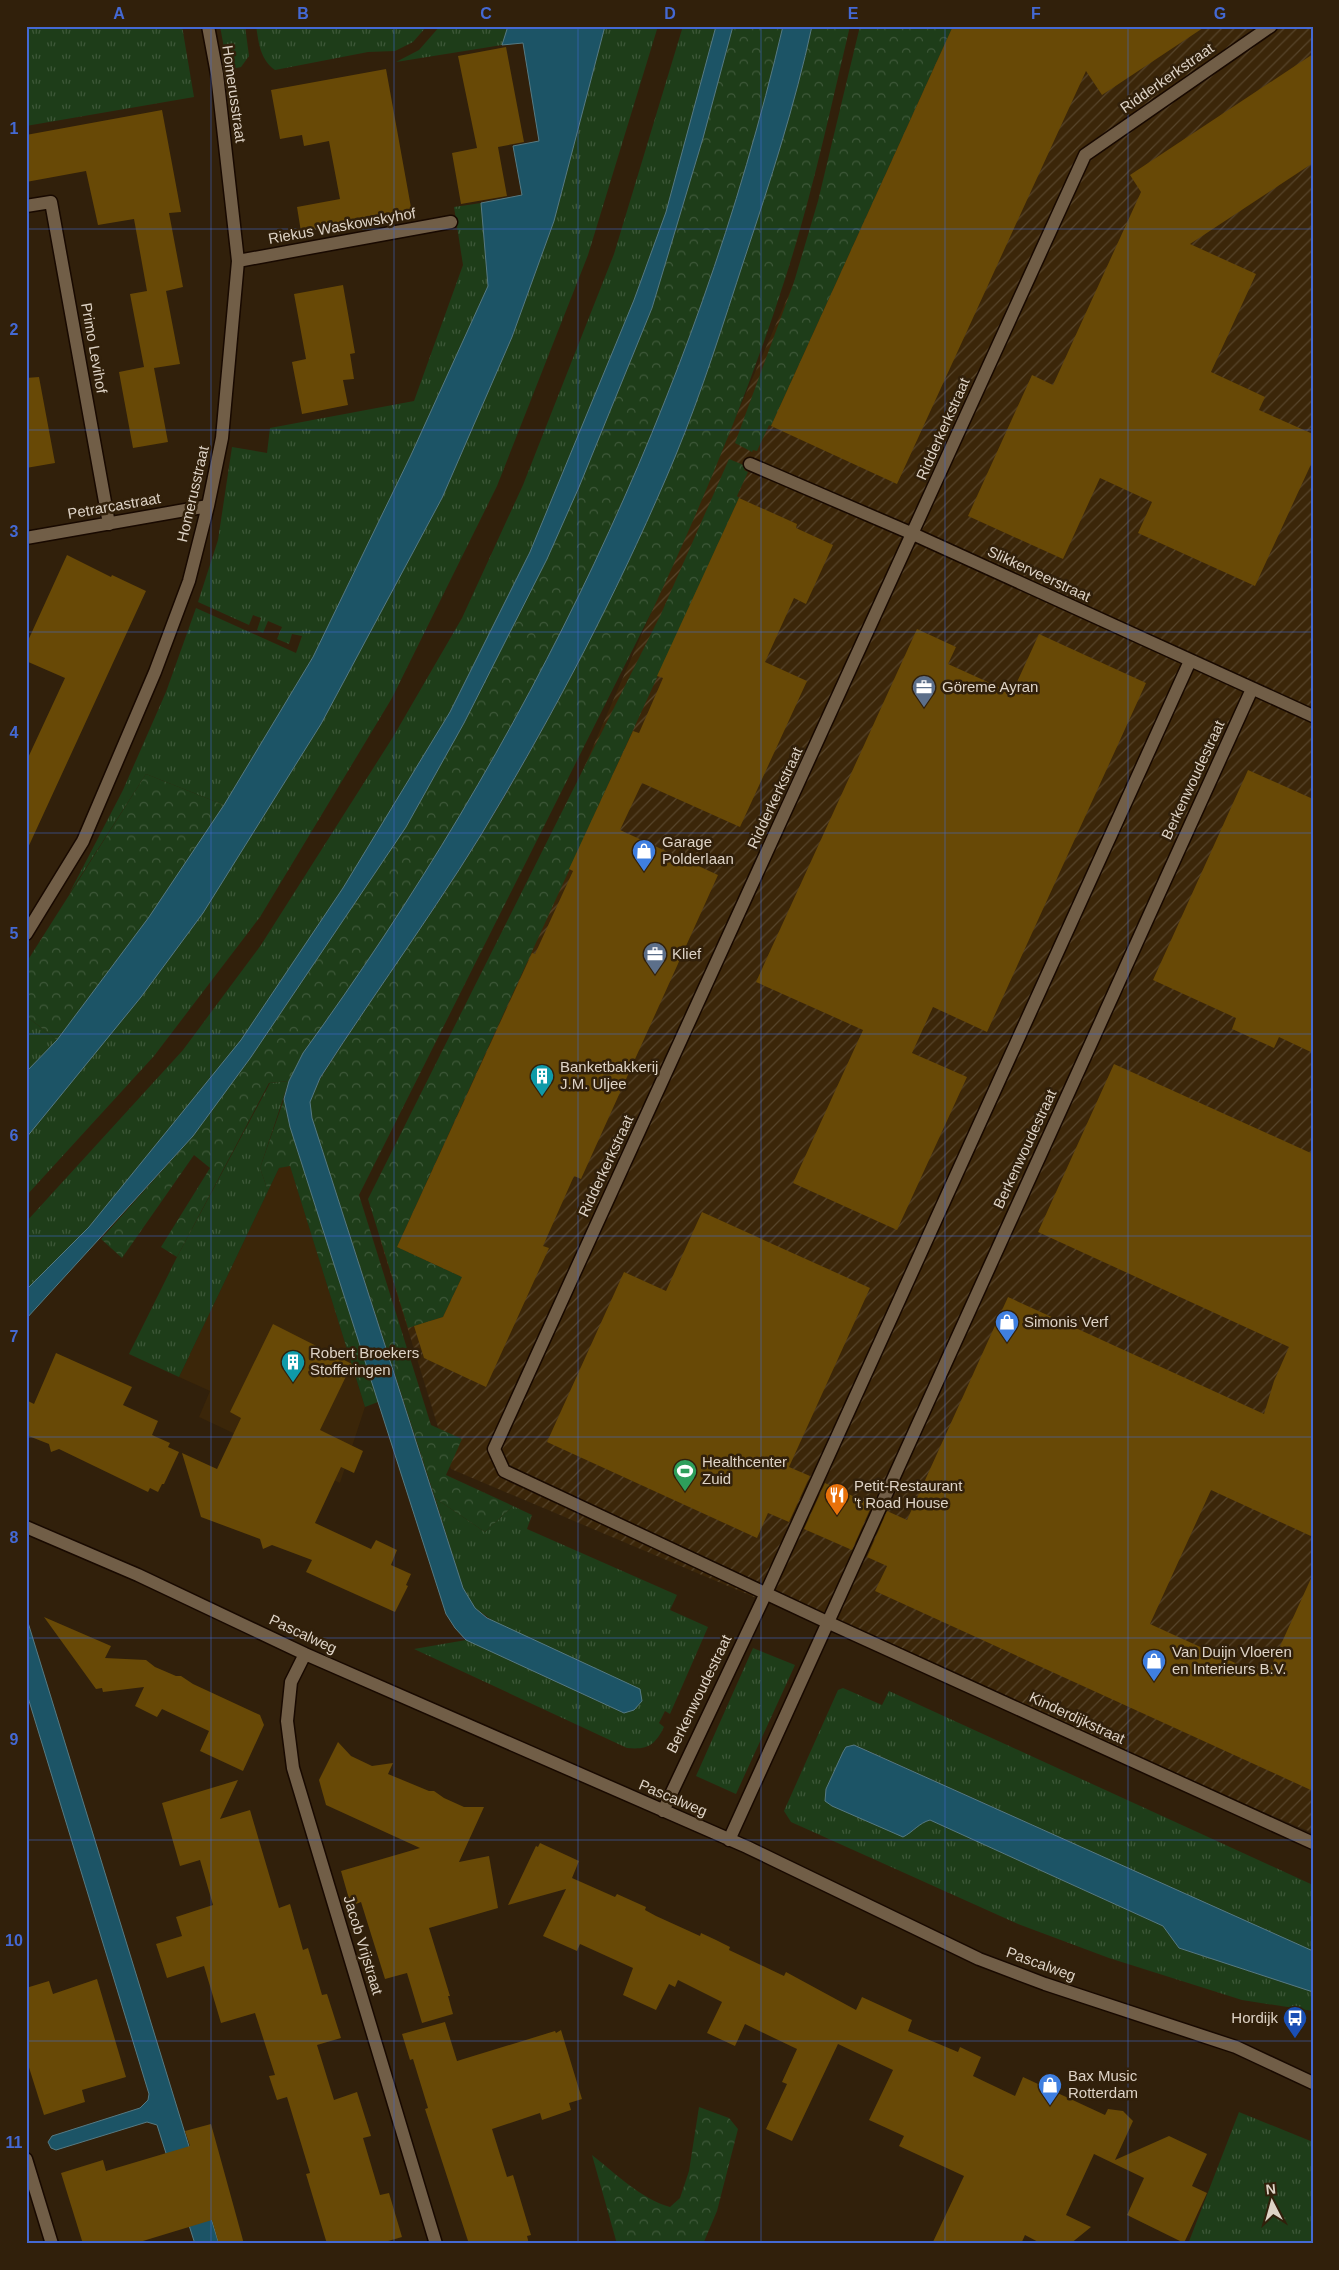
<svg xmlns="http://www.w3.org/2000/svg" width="1339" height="2270" font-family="Helvetica,sans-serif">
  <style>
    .built { fill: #3b2609 }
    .industrial { fill: url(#industrial-furrows) }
    .grass { fill: url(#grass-tufts) }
    .forest { fill: url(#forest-crowns) }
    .water { fill: #1c5466; stroke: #567a83 }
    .building { fill: #684906 }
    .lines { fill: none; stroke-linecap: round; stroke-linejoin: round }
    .minor-casing { stroke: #180900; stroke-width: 15 }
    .minor { stroke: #715e47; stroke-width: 12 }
    .grid { fill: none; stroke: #4469d4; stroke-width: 1; stroke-opacity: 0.55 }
    .labels { text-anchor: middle; stroke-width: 5; stroke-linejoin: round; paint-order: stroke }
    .street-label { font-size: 15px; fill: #ded3c6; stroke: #31200b }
    .poi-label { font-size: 15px; fill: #ded3c6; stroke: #31200b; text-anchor: start }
    .neatline { fill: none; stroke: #4469d4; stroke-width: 2 }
    .grid-label { font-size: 16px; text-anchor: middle; font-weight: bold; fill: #4469d4 }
  </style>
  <defs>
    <pattern id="industrial-furrows" width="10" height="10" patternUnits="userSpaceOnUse" patternTransform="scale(1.25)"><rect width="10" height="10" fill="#3b2609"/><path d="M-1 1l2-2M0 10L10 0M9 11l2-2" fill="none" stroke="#57452b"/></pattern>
    <pattern id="grass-tufts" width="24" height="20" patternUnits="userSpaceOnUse" patternTransform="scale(1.25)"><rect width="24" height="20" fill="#1e3d19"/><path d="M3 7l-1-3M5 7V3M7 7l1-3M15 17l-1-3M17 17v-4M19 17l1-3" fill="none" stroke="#3e5839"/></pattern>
    <pattern id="forest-crowns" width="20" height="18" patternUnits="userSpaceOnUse" patternTransform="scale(1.25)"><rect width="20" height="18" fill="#1e3d19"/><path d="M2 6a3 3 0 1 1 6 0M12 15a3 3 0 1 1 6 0" fill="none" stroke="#3e5839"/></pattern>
  </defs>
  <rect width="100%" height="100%" fill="#31200b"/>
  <!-- built -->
  <path class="built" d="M 290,1165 L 365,1407 L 340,1483 L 199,1417 L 210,1391 L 179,1377 L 279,1168 Z"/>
  <!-- industrial -->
  <path class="industrial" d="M 905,26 L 1313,26 L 1313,1833 L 451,1469 L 380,1239 Z"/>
  <!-- grass -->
  <path class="grass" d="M 26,26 L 182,26 L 194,97 L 26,126 Z
    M 220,26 L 245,26 L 249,56 L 241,67 L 228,70 Z
    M 256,26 L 427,26 L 413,42 L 395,51 L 368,52 L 275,70 C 260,59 259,44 256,26 Z
    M 440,26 L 508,26 L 502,45 L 396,62 L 419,50 Z
    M 605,26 L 658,26 L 588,255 L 497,486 L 392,698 L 260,917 L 154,1056 L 26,1196 L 26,1138 L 141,997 L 203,913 L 321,724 L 442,498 L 512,337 L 554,221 Z
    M 683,26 L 716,26 L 666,212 L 634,300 L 530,552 L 450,712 L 343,888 L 241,1040 L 89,1227 L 26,1290 L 26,1222 L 183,1050 L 261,945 L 393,737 L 462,618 L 523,485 L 614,254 Z
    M 481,203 L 488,286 L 411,455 L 313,657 L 224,805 L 146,774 L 69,894 L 123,790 L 166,692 L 196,608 L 296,653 L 302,636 L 292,634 L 289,644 L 277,639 L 282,627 L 268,621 L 263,633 L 257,630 L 261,618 L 253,615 L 249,625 L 198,602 L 218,540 L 232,447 L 267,453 L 270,428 L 414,401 L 463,265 L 454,207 Z
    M 26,1016 L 57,1040 L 26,1072 Z
    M 289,1081 L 260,1168 L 268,1191 L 179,1377 L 129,1354 L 177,1257 L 270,1083 Z
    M 435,1498 L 485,1532 L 513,1506 L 532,1515 L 527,1529 L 677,1595 L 670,1610 L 708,1627 L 670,1714 L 665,1711 L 659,1723 L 664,1727 C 655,1745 648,1750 627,1748 L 414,1649 L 466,1640 L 624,1713 L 475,1608 L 463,1588 Z
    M 753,1648 L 795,1665 L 736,1794 L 696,1776 Z
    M 843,1688 L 882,1705 L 889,1691 L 1313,1885 L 1313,1951 L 855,1745 L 846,1747 L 843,1752 L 826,1789 L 913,1831 L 922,1822 L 930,1820 L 1163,1926 L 1179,1948 L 1313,1992 L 1313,2011 L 1242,2000 L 1109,1958 L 1018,1924 L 791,1822 L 784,1811 L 838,1690 Z
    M 1239,2112 L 1313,2142 L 1313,2244 L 1188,2244 Z"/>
  <!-- forest -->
  <path class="forest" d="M 733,26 L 783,26 C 696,397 526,746 303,1053 L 289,1081 L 269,1083 L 177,1257 L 161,1247 L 210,1168 L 194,1155 L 122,1258 L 101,1239 L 193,1136 L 251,1057 L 406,827 L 464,723 L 579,487 L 652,308 L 703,138 Z
    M 812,26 L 850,26 C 830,111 812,196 785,279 C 749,392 703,502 653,609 L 359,1195 L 431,1425 L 462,1439 L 446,1475 L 513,1506 L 485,1532 L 435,1498 L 312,1118 L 310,1102 L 320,1079 C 380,984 447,895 503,799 C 567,689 626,574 675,457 C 702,392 723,324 745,257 C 770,182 795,105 812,26 Z
    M 860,26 L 953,26 L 771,426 L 769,425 L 757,451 L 753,450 L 752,452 L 735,443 L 794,282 L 818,201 Z
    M 729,459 L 746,466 L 744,470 L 748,472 L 737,496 L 739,498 L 397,1247 L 462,1277 L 443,1317 L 408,1328 L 368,1199 L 661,614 Z
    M 146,774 L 224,805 L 149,917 L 57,1040 L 26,1016 L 26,963 Z
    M 284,1099 L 290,1127 L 378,1402 L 365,1407 L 290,1166 L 279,1168 L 268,1191 L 260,1168 Z
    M 699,2107 L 729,2118 L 738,2129 L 717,2211 L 703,2244 L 617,2244 L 592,2155 C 615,2173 641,2199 670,2207 L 680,2198 L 689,2171 Z"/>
  <!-- water -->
  <path class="water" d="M 508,26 L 605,26 L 554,221 L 512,337 L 442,498 L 321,724 L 203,913 L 141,997 L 26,1138 L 26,1072 L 57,1040 L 149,917 L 224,805 L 313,657 L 411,455 L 488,286 L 481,203 L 522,195 L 513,146 L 539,141 L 523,43 L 502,45 Z
    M 716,26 L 733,26 L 703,138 L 652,308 L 579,487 L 547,559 L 464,723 L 406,827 L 251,1057 L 193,1136 L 26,1319 L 26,1290 L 89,1227 L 241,1040 L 343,888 L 450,712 L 530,552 L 634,300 L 666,212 Z
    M 783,26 L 812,26 C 795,105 770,182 745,257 C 723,324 702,392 675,457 C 626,574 567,689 503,798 C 447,895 380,984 320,1078 L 310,1102 L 312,1118 L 463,1588 L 475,1608 L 487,1618 L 640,1689 L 642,1701 L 634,1710 L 624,1713 L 466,1640 L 455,1628 L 446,1614 L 290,1127 L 284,1099 L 289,1081 L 303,1053 C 526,746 696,398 783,26 Z
    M 26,1616 L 219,2244 L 195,2244 L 157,2125 L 147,2122 L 56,2150 L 51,2148 L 48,2142 L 52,2136 L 140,2108 L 148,2100 L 149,2094 L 26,1691 Z
    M 854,1745 L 1313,1951 L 1313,1992 L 1179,1948 L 1163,1926 L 930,1820 C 919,1823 913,1832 903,1837 L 832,1806 L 825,1801 L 826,1789 L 843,1752 L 846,1747 Z"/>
  <!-- building -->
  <path class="building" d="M 953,26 L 1206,26 L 1102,95 L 1086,71 L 897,484 L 771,426 Z
    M 506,47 L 524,142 L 498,147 L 507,196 L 461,204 L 452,153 L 477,148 L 458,56 Z
    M 1313,54 L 1313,163 L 1190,244 L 1256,274 L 1211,372 L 1265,397 L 1259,410 L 1313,434 L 1313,460 L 1255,586 L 1138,533 L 1152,502 L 1100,478 L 1063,559 L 968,516 L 1032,375 L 1053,385 L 1141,192 L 1130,175 Z
    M 386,69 L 412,213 L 301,232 L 297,207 L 340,199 L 329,141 L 304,146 L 302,135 L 280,139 L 271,90 Z
    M 162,110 L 181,212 L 169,213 L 183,287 L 166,291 L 180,364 L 154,368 L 168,442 L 133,448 L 119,372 L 144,367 L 130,294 L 147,291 L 134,219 L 98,225 L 86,171 L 26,182 L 26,135 Z
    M 343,285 L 355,353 L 350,354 L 354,379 L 343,380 L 348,405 L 302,414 L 292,362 L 306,359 L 294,294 Z
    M 39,377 L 55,463 L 26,468 L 26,378 Z
    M 739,498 L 797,524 L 796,528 L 833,545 L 806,604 L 794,598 L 765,662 L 807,681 L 740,827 L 642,783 L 620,830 L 718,875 L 581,1179 L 574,1176 L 543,1246 L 549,1248 L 486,1387 L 424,1358 L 414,1326 L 443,1317 L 462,1277 L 397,1247 L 532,953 L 535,954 L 573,871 L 569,869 L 633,731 L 639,733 L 663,678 L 657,676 Z
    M 67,555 L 111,577 L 112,575 L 146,591 L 26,852 L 26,762 L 65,678 L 26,661 L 26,645 Z
    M 917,629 L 956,647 L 948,664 L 1012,693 L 1039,634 L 1146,683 L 987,1032 L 933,1007 L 912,1053 L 967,1077 L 897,1230 L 793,1183 L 863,1030 L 756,982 Z
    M 1248,770 L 1313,799 L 1313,1053 L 1279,1037 L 1274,1048 L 1232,1029 L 1236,1018 L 1153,980 Z
    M 1114,1064 L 1313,1154 L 1313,1537 L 1211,1490 L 1150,1624 L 1266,1677 L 1313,1574 L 1313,1791 L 875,1591 L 887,1566 L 867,1557 L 887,1511 L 907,1520 L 1008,1297 L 1264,1414 L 1274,1381 L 1289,1347 L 1038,1232 Z
    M 702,1212 L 870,1288 L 789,1467 L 810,1476 L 789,1522 L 768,1513 L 757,1538 L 547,1442 L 624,1272 L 666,1291 Z
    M 273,1324 L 352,1364 L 320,1430 L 363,1451 L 354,1473 L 341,1467 L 315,1523 L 371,1549 L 376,1540 L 397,1550 L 391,1565 L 411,1574 L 406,1585 L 408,1586 L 395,1612 L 306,1572 L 312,1560 L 272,1545 L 263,1549 L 260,1539 L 201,1517 L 182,1453 L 217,1469 L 241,1418 L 230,1412 Z
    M 56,1353 L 132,1387 L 123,1405 L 158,1421 L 152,1435 L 170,1443 L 168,1447 L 179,1452 L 164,1484 L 162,1484 L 158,1492 L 150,1488 L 148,1492 L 59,1449 L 51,1452 L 49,1444 L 26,1435 L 26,1400 L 34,1404 Z
    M 825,1483 L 872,1505 L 852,1550 L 804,1529 Z
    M 44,1617 L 111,1646 L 105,1658 L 146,1660 L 155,1667 L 176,1676 L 181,1676 L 193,1684 L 260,1715 L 264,1725 L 243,1771 L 200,1751 L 209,1731 L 162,1709 L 157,1717 L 135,1706 L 144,1687 L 103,1692 L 102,1688 L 96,1689 Z
    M 338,1742 L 351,1756 L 372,1766 L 393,1763 L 388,1774 L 429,1791 L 434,1791 L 444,1798 L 464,1807 L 484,1807 L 459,1862 L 489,1856 L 498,1908 L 429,1928 L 450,1996 L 448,1996 L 453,2014 L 422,2023 L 407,1973 L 385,1979 L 361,1902 L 351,1906 L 341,1871 L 420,1848 L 326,1805 L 319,1780 Z
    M 238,1780 L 220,1819 L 250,1810 L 279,1908 L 290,1904 L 303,1950 L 308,1948 L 322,1995 L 327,1994 L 341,2038 L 317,2045 L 334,2100 L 357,2092 L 371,2136 L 363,2138 L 380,2195 L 389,2193 L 402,2237 L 378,2244 L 327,2244 L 306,2174 L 310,2173 L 287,2097 L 277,2100 L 269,2076 L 275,2075 L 255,2013 L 221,2023 L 204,1966 L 167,1978 L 156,1944 L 182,1936 L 176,1917 L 213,1905 L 200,1860 L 180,1866 L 162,1803 Z
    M 540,1843 L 579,1861 L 572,1878 L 615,1897 L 617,1894 L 646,1907 L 645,1910 L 656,1916 L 700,1936 L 701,1933 L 716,1940 L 730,1947 L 729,1950 L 784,1976 L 786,1972 L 856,2010 L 862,1997 L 912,2020 L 908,2031 L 958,2052 L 960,2047 L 981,2057 L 973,2076 L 1015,2096 L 1023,2077 L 1105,2115 L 1108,2109 L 1123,2111 L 1133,2121 L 1115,2160 L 1169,2136 L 1207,2154 L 1192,2186 L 1207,2193 L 1184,2243 L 1127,2215 L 1144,2178 L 1094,2154 L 1066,2215 L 1091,2227 L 1070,2244 L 1042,2244 L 1025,2235 L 1021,2244 L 932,2244 L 964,2176 L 899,2146 L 904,2136 L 869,2120 L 893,2070 L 838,2044 L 792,2141 L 766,2129 L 787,2084 L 782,2082 L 797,2049 L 745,2024 L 735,2046 L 707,2033 L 722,2002 L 678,1980 L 675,1987 L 669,1984 L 656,2010 L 623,1995 L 633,1968 L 580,1944 L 577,1951 L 543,1936 L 566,1889 L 508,1905 L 536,1846 L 538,1847 Z
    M 97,1979 L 126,2077 L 82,2090 L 85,2102 L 44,2115 L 26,2058 L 26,1988 L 49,1981 L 53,1994 Z
    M 445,2022 L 457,2061 L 555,2031 L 556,2033 L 561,2030 L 582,2099 L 569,2103 L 571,2110 L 542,2120 L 540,2113 L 492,2129 L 507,2177 L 513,2175 L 531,2235 L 527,2236 L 529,2244 L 469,2244 L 425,2109 L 428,2108 L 413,2059 L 410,2060 L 402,2034 Z
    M 211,2124 L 244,2244 L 219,2244 L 212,2220 L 133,2244 L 83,2244 L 61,2173 L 103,2160 L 106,2171 L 190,2146 L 185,2131 Z"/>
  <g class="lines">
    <!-- minor casing -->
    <g class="minor-casing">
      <path id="minor" d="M 1271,26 L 1085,155 L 494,1449 L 504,1471 L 827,1622 L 1313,1843
        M 26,206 L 51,202 L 109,524
        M 238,261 L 451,222
        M 750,464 L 913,534 L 1313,716
        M 26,538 L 208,506
        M 26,934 L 83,841 L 155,672 L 189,581 L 208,506 L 222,438 L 238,261 L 217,74 L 208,26
        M 26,1527 L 138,1575 L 305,1654 L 747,1847 L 979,1959 L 1045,1984 L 1236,2047 L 1313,2083
        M 305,1654 L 291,1682 L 287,1721 L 293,1768 L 436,2244
        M 663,1811 L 766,1593 L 1190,661
        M 729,1840 L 1252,689
        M 26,2159 L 52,2244"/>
    </g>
    <!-- minor -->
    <use href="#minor" class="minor"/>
  </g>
  <!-- grid -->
  <path class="grid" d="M 211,26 L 211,2244M 394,26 L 394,2244M 578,26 L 578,2244M 761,26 L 761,2244M 945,26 L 945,2244M 1128,26 L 1128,2244M 26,229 L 1313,229M 26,430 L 1313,430M 26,632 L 1313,632M 26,833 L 1313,833M 26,1034 L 1313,1034M 26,1236 L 1313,1236M 26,1437 L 1313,1437M 26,1638 L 1313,1638M 26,1840 L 1313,1840M 26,2041 L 1313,2041"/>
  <!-- icons -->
  <defs>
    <g id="office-pin" transform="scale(1.25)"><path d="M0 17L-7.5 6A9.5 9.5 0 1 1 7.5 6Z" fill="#5c6f8a" stroke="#31200b"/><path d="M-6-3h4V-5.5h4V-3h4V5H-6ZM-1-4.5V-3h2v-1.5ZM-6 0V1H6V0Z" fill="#fff"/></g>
    <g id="shop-pin" transform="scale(1.25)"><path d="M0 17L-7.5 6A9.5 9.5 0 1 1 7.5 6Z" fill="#3f7fe0" stroke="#31200b"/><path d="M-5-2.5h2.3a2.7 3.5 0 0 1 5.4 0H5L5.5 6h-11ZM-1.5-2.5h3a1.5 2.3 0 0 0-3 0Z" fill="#fff"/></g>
    <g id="building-pin" transform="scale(1.25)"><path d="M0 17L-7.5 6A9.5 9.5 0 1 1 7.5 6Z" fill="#0f9aa8" stroke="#31200b"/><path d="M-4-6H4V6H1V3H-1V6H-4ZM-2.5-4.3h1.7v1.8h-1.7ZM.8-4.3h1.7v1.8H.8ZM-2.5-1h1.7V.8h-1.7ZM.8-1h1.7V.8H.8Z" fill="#fff"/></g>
    <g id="stadium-pin" transform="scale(1.25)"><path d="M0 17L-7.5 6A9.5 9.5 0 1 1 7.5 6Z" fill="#2e9e5b" stroke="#31200b"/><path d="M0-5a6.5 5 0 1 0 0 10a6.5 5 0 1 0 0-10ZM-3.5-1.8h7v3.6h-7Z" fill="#fff"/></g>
    <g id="restaurant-pin" transform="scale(1.25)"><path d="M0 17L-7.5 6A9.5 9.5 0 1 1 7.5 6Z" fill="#e8710a" stroke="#31200b"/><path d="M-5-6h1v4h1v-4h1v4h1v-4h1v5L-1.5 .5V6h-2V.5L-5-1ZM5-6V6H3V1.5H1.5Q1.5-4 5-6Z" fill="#fff"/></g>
    <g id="bus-pin" transform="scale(1.25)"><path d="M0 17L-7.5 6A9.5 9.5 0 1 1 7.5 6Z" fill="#1a4fb4" stroke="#31200b"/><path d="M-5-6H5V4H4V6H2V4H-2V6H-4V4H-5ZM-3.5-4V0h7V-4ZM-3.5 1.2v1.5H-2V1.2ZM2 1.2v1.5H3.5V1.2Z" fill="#fff"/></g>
  </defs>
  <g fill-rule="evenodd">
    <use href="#office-pin" x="924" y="687"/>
    <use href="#shop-pin" x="644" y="851"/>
    <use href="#office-pin" x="655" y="954"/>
    <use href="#building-pin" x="542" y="1076"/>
    <use href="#shop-pin" x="1007" y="1322"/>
    <use href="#building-pin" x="293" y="1362"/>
    <use href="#stadium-pin" x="685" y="1471"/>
    <use href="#restaurant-pin" x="837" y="1495"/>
    <use href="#shop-pin" x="1154" y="1661"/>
    <use href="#bus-pin" x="1295" y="2018"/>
    <use href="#shop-pin" x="1050" y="2085"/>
  </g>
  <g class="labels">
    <!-- street labels -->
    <g class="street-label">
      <text transform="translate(1167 78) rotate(-35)" y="5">Ridderkerkstraat</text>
      <text transform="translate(234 94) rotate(82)" y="5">Homerusstraat</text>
      <text transform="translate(342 226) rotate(-10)" y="5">Riekus Waskowskyhof</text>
      <text transform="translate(94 348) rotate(80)" y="5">Primo Levihof</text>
      <text transform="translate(943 429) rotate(-66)" y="5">Ridderkerkstraat</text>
      <text transform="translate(193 494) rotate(-77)" y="5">Homerusstraat</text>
      <text transform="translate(114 506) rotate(-10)" y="5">Petrarcastraat</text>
      <text transform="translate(1039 574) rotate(25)" y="5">Slikkerveerstraat</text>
      <text transform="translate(1193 780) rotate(-65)" y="5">Berkenwoudestraat</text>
      <text transform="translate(775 798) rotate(-65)" y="5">Ridderkerkstraat</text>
      <text transform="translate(1025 1149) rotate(-65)" y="5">Berkenwoudestraat</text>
      <text transform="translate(606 1166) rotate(-65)" y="5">Ridderkerkstraat</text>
      <text transform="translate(303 1634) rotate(25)" y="5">Pascalweg</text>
      <text transform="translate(699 1694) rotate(-64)" y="5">Berkenwoudestraat</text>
      <text transform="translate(1077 1718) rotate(25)" y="5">Kinderdijkstraat</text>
      <text transform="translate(673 1798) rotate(23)" y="5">Pascalweg</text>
      <text transform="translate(363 1945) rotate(73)" y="5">Jacob Vrijstraat</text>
      <text transform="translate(1041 1964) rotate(20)" y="5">Pascalweg</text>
    </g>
    <!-- poi labels -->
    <g class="poi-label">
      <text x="942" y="692">Göreme Ayran</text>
      <text x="662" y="847">Garage<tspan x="662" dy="17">Polderlaan</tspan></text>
      <text x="672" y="959">Klief</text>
      <text x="560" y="1072">Banketbakkerij<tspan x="560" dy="17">J.M. Uljee</tspan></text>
      <text x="1024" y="1327">Simonis Verf</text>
      <text x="310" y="1358">Robert Broekers<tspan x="310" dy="17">Stofferingen</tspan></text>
      <text x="702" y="1467">Healthcenter<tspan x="702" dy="17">Zuid</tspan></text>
      <text x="854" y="1491">Petit-Restaurant<tspan x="854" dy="17">'t Road House</tspan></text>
      <text x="1172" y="1657">Van Duijn Vloeren<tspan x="1172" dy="17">en Interieurs B.V.</tspan></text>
      <text x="1278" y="2023" text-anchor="end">Hordijk</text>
      <text x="1068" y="2081">Bax Music<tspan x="1068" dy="17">Rotterdam</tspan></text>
    </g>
  </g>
  <!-- border -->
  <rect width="1339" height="2270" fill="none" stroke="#31200b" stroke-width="55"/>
  <!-- north arrow -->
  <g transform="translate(1272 2202) rotate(354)" stroke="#31200b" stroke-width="4" paint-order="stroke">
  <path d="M0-4L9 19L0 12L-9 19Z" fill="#ded3c6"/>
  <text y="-8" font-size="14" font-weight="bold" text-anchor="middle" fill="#ded3c6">N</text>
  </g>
  <rect x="28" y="28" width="1284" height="2214" class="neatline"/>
  <g class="grid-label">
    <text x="119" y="19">A</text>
    <text x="303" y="19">B</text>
    <text x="486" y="19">C</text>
    <text x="670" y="19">D</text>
    <text x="853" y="19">E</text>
    <text x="1036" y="19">F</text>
    <text x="1220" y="19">G</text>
    <text x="14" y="134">1</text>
    <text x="14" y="335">2</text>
    <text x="14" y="537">3</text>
    <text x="14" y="738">4</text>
    <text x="14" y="939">5</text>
    <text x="14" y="1141">6</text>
    <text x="14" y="1342">7</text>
    <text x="14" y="1543">8</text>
    <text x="14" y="1745">9</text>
    <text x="14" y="1946">10</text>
    <text x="14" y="2148">11</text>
  </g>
</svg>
